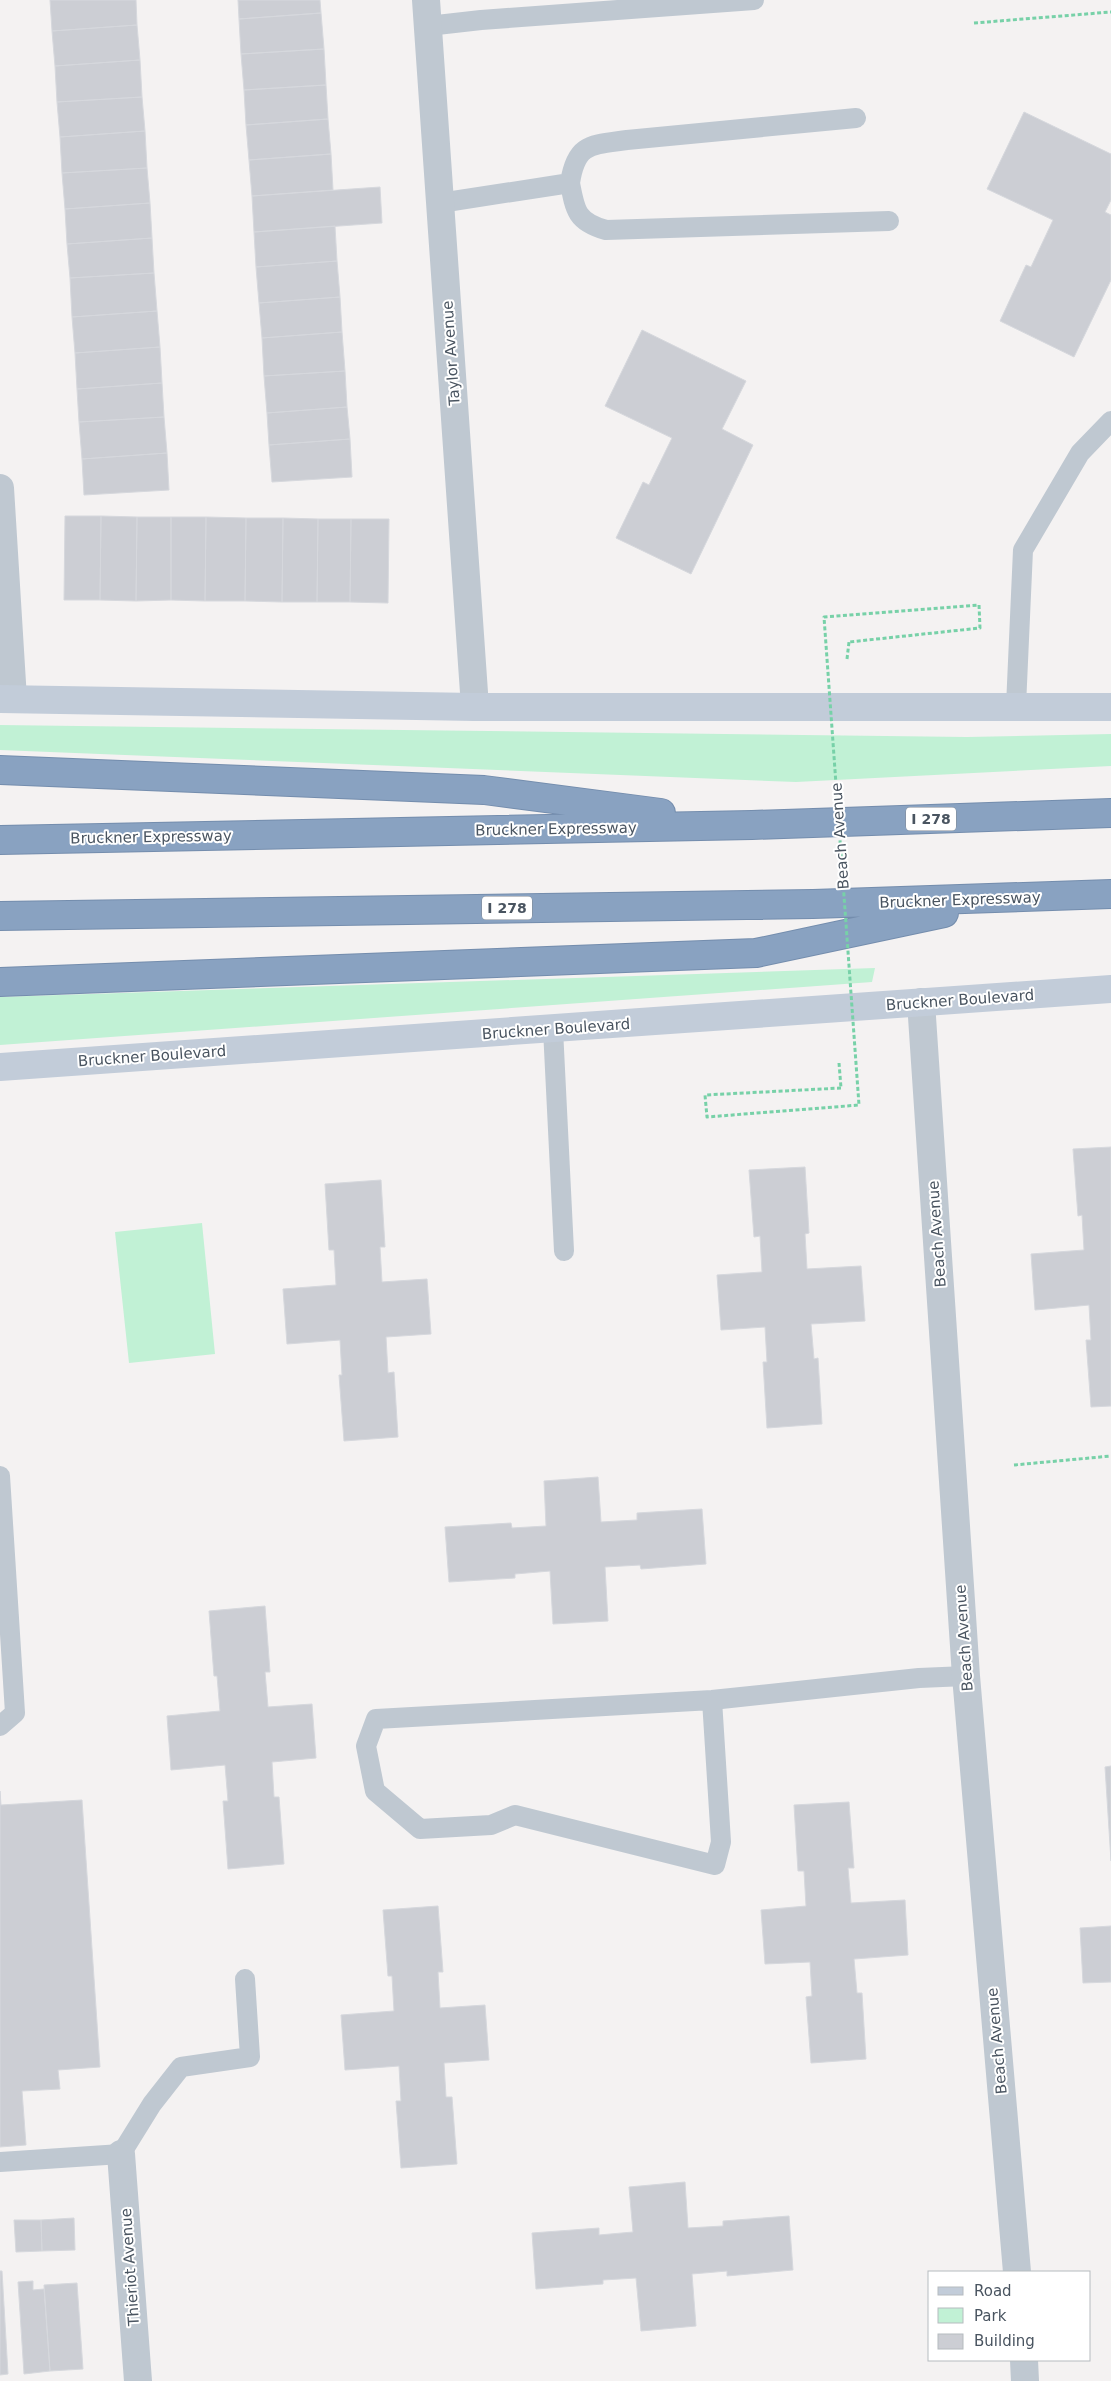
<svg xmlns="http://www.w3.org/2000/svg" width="1111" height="2381" font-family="'DejaVu Sans',sans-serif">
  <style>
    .green { fill: #c1f1d5 }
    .building { fill: #ccced4; stroke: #d6d8dd }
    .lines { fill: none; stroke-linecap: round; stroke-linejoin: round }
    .highway-casing { stroke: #748dad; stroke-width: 30 }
    .path { stroke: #77d1a8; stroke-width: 3; stroke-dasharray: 4 2.5; stroke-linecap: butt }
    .lane { stroke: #bfc8d1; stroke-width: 20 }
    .street { stroke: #bfc8d1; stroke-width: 28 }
    .secondary { stroke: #c2ccd9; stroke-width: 28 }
    .highway { stroke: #89a2c1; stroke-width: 28 }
    .path-bridge { stroke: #77d1a8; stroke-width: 3; stroke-dasharray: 4 2.5; stroke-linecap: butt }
    .labels { text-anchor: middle; stroke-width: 4; stroke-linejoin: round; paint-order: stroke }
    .shield { fill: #fff; stroke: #808790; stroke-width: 1 }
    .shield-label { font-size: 14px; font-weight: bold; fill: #495460 }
    .street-label { font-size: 15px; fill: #495460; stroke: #fff }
  </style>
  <rect width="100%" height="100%" fill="#f4f2f2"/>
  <!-- green -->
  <path class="green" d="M 0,725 L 967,737 L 1111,734 L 1111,766 L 796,782 L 0,750 Z
    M 875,968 L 872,982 L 0,1045 L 0,997 Z
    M 202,1223 L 215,1354 L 129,1363 L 115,1232 Z"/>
  <!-- building -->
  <path class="building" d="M 50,0 L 136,0 L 137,25 L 52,31 Z
    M 238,0 L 320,0 L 321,13 L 239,19 Z
    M 321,13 L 324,49 L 241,54 L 239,19 Z
    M 137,25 L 140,60 L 55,66 L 52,31 Z
    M 324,49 L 326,85 L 244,90 L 241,54 Z
    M 140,60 L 142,97 L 57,102 L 55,66 Z
    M 326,85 L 328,119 L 246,125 L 244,90 Z
    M 142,97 L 145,131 L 60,137 L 57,102 Z
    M 1024,112 L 1111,154 L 1111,200 L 1105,212 L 1111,215 L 1111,280 L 1074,357 L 1000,321 L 1026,265 L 1031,267 L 1053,220 L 987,189 Z
    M 328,119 L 331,154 L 249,160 L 246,125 Z
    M 145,131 L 147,168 L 62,173 L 60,137 Z
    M 331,154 L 333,190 L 252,196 L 249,160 Z
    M 147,168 L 150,203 L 65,209 L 62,173 Z
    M 380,187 L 382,223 L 254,232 L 252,196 Z
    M 150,203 L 152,238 L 67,244 L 65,209 Z
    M 335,226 L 337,261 L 256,267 L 254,232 Z
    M 152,238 L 154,273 L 70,278 L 67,244 Z
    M 337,261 L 340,297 L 259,303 L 256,267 Z
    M 154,273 L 157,311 L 72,317 L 70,278 Z
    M 340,297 L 342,332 L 262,338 L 259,303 Z
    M 157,311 L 160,347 L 75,353 L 72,317 Z
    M 642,330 L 746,381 L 722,429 L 753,445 L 691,574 L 616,538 L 643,482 L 649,485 L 672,438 L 605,406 Z
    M 342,332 L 345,371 L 264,376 L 262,338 Z
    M 160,347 L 162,383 L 77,389 L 75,353 Z
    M 345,371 L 347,407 L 267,413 L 264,376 Z
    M 162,383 L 164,417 L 79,422 L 77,389 Z
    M 347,407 L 350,439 L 269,445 L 267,413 Z
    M 164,417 L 167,453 L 82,459 L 79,422 Z
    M 350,439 L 352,477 L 272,482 L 269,445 Z
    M 167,453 L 169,490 L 84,495 L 82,459 Z
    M 65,516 L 101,516 L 100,600 L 64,600 Z
    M 101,516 L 137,517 L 136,601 L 100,600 Z
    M 137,517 L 171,517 L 171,600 L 136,601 Z
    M 171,517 L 206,517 L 205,601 L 171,600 Z
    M 206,517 L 246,518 L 245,601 L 205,601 Z
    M 246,518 L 283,518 L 282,602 L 245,601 Z
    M 283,518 L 318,519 L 317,602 L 282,602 Z
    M 318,519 L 351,519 L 350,602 L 317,602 Z
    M 351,519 L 389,519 L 388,603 L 350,602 Z
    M 1111,1147 L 1111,1406 L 1091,1407 L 1086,1340 L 1091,1340 L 1089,1305 L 1035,1310 L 1031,1254 L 1084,1250 L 1082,1215 L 1078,1216 L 1073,1149 Z
    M 805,1167 L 809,1233 L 805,1234 L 807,1269 L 861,1266 L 865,1321 L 811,1324 L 814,1359 L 818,1358 L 822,1424 L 767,1428 L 763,1362 L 767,1362 L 765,1327 L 721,1330 L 717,1275 L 762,1272 L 760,1236 L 754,1237 L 749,1170 Z
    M 381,1180 L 385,1247 L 380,1247 L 382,1282 L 427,1279 L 431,1334 L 386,1337 L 388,1373 L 394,1372 L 398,1437 L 344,1441 L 339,1375 L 342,1375 L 340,1340 L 287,1344 L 283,1289 L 336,1285 L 334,1250 L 329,1250 L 325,1184 Z
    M 598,1477 L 601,1522 L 637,1520 L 637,1513 L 702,1509 L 706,1564 L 641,1569 L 640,1565 L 605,1567 L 608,1621 L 553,1624 L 550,1571 L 515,1574 L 515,1578 L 449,1582 L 445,1527 L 511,1523 L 512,1528 L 546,1526 L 544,1481 Z
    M 265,1606 L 270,1672 L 265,1672 L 268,1707 L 312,1704 L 316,1758 L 272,1762 L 274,1797 L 279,1797 L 284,1864 L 228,1869 L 223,1801 L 228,1801 L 225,1765 L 171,1770 L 167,1716 L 220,1711 L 217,1676 L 214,1676 L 209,1611 Z
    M 1111,1766 L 1111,1861 L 1105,1767 Z
    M 0,1791 L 1,1805 L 82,1800 L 100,2067 L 58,2070 L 60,2089 L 22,2091 L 26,2145 L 0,2147 Z
    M 849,1802 L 854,1868 L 848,1868 L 851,1903 L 905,1900 L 908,1955 L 854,1959 L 857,1993 L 862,1993 L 866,2059 L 811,2063 L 806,1997 L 812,1996 L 810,1962 L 765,1964 L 761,1910 L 806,1906 L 804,1871 L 798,1871 L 794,1805 Z
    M 438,1906 L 443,1972 L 438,1972 L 440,2008 L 485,2005 L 489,2060 L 444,2063 L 446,2097 L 452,2097 L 457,2164 L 401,2168 L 396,2101 L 401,2101 L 399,2066 L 345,2070 L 341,2015 L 394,2011 L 392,1976 L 388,1976 L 383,1910 Z
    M 1111,1926 L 1111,1982 L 1083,1983 L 1080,1928 Z
    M 685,2182 L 688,2228 L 723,2226 L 723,2221 L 789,2216 L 793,2270 L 727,2276 L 727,2271 L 692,2274 L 696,2326 L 641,2331 L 636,2278 L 603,2280 L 603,2284 L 536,2289 L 532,2233 L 599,2228 L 599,2235 L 633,2232 L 629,2187 Z
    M 74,2218 L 75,2250 L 42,2251 L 41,2220 Z
    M 14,2220 L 41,2220 L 42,2251 L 16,2252 Z
    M 0,2271 L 2,2271 L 8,2374 L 0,2375 Z
    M 33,2281 L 33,2290 L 44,2289 L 50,2371 L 24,2374 L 18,2282 Z
    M 77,2283 L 83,2369 L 50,2371 L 44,2285 Z"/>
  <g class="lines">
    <!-- highway casing -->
    <g class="highway-casing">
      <path id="highway" d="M 0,770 L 484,790 L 661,813
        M 0,840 L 752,825 L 1111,813
        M 0,916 L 813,904 L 1111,894
        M 0,982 L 756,953 L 944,913"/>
    </g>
    <!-- path -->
    <path class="path" d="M 974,23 L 1111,12
      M 847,659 L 849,642
      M 839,1063 L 841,1088
      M 1014,1465 L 1111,1456"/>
    <!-- lane -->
    <path class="lane" d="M 428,26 L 481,20 L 754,0
      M 570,183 C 576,143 591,145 627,140 L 856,118
      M 440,203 L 570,183 C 575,211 577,222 606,230 L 889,221
      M 1016,706 L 1023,550 L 1080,453 L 1111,421
      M 553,1029 L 564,1251
      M 0,1476 L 15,1713 L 0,1726
      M 712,1700 L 721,1842 L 715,1865 L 515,1815 L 491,1825 L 420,1829 L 375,1791 L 366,1746 L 376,1719 L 712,1700 L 919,1678 L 966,1676
      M 0,2162 L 121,2154 L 152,2104 L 181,2067 L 250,2057 L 245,1979"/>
    <!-- street -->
    <path class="street" d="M 426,0 L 475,707
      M 0,488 L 13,699
      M 921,1002 L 966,1676 L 1017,2272
      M 121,2154 L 138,2381
      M 1024,2360 L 1025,2381"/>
    <!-- secondary -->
    <path class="secondary" d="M 0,699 L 475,707 L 1111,707
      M 0,1067 L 1111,989"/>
    <!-- highway -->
    <use href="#highway" class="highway"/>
    <!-- path-bridge -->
    <path class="path-bridge" d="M 841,1088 L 705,1095 L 707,1117 L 859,1105 L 824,617 L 979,605 L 980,628 L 849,642"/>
  </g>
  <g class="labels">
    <!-- shield labels -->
    <g class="shield">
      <rect x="906" y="807.5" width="50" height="23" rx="4"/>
      <rect x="482" y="896.5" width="50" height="23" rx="4"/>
    </g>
    <g class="shield-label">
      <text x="931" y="824">I 278</text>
      <text x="507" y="913">I 278</text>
    </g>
    <!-- street labels -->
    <g class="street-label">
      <text transform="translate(451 353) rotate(-94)" y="5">Taylor Avenue</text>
      <text transform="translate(556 829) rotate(-1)" y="5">Bruckner Expressway</text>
      <text transform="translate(840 836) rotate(-94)" y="5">Beach Avenue</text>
      <text transform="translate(151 837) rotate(-1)" y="5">Bruckner Expressway</text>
      <text transform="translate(960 900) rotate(-2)" y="5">Bruckner Expressway</text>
      <text transform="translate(960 1000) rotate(-4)" y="5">Bruckner Boulevard</text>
      <text transform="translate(556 1029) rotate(-4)" y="5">Bruckner Boulevard</text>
      <text transform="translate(152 1056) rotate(-4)" y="5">Bruckner Boulevard</text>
      <text transform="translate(937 1234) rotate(-94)" y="5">Beach Avenue</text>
      <text transform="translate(964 1638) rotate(-94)" y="5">Beach Avenue</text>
      <text transform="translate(997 2041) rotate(-95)" y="5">Beach Avenue</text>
      <text transform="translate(130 2267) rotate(-94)" y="5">Thieriot Avenue</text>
    </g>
  </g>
  <!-- legend -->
  <rect x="928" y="2271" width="162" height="90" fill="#ffffff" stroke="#b6bbbf"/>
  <rect x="938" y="2287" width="25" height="8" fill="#c2ccd9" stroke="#b6bbbf"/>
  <text x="974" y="2296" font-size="15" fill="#495460">Road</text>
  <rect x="938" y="2308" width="25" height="15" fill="#c1f1d5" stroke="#b6bbbf"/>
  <text x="974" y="2321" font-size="15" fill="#495460">Park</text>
  <rect x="938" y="2334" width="25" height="15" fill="#ccced4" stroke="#b6bbbf"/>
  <text x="974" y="2346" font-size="15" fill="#495460">Building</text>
</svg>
